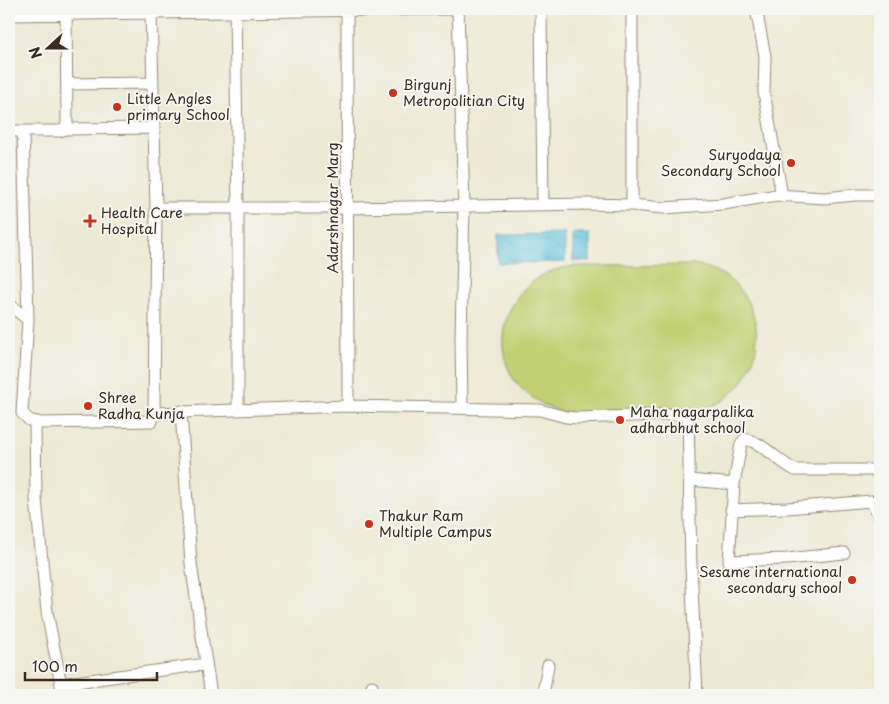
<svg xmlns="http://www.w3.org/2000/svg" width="889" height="704" font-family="'Playpen Sans',sans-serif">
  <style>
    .green { fill: #c0d072; stroke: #7e7d48 }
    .water { fill: url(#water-ripples); stroke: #4b757c }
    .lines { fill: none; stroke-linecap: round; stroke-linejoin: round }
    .minor-casing { stroke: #948a78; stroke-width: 13 }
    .minor { stroke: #fff; stroke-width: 11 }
    .poi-dot { fill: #c8321e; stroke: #f6f6f2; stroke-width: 2 }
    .labels { text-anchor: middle; stroke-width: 4; stroke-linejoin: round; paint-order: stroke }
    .poi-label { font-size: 14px; fill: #3b2a1e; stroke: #f6f6f2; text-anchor: start }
    .street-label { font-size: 14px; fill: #3b2a1e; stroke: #f6f6f2 }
  </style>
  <defs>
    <pattern id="water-ripples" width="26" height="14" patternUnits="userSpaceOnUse" patternTransform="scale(1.25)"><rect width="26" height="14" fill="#5bc0d9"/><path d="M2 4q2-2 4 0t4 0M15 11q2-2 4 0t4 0" fill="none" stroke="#4c9caf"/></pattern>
  </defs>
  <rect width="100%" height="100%" fill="#f6f6f2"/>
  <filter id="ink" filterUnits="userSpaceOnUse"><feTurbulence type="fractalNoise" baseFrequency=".02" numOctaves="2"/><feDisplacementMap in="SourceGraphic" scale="10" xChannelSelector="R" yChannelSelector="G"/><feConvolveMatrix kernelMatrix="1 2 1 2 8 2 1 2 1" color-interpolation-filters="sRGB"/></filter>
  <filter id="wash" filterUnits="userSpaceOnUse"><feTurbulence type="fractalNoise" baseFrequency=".0096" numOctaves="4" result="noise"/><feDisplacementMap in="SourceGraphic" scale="20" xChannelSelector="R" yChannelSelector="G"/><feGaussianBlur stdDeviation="1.12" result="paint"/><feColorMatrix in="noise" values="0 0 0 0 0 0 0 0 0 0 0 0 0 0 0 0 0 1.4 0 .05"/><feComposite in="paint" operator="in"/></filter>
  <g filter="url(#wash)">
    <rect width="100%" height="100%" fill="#ede9d3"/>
    <!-- green -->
    <path class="green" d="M 698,265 C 709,268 720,272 729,279 C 763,308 767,359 734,391 C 729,396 723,401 716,404 C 706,409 694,411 683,412 C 653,412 622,412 592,412 C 582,412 567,415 558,411 C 542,405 525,395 515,381 C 487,340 510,282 558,269 C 573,265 591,266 607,266 C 637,266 668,265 698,265 Z"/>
    <!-- water -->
    <path class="water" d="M 565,234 L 565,262 L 498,263 L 498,235 Z
      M 573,234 L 590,234 L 590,261 L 573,261 Z"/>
  </g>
  <g filter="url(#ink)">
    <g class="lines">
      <!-- minor casing -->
      <g class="minor-casing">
        <path id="minor" d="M 151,9 L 156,208 L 154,413
          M 235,9 L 238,209 L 238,409
          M 347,9 L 348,406
          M 458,9 L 464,206 L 461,338 L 462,408
          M 541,9 L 543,205
          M 632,9 L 632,205
          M 756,9 L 765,56 L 764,92 L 782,196
          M 9,15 L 451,9
          M 67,84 L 152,83
          M 66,129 L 153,128
          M 9,131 L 60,131 L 66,129 L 67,122 L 66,9
          M 23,132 L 28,320 L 22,413 L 29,420 L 42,423 L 152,421 L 154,413 L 348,406 L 540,410 L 566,417 L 578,418 L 688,414 L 691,566 L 697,695
          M 156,208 L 348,208 L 587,204 L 632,205 L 663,208 L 723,204 L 777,195 L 824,198 L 855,195 L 880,195
          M 9,304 L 28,320
          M 181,411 L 191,564 L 211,695
          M 35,422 L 36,499 L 47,612 L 63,695
          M 689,480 L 734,484 L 729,561 L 787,559 L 844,553
          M 734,484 L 741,444 L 745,439 C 764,443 777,461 795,470 L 880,470
          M 731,510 L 787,508 L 871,501 L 880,518
          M 61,684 L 206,664
          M 371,695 L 372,686
          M 543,695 L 548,665"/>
      </g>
      <!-- minor -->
      <use href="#minor" class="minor"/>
    </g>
  </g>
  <!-- markers -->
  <g class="poi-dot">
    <circle cx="393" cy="93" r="5"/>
    <circle cx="117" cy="107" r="5"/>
    <circle cx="791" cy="163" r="5"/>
    <path d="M87.5 213.5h5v5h5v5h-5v5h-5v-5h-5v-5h5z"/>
    <circle cx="88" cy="406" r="5"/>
    <circle cx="620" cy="420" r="5"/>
    <circle cx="369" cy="524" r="5"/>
    <circle cx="852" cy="580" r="5"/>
  </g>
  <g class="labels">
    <!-- poi labels -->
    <g class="poi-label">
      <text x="403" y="90">Birgunj<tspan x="403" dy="16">Metropolitian City</tspan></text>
      <text x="127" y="104">Little Angles<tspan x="127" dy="16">primary School</tspan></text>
      <text x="781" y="160" text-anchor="end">Suryodaya<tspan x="781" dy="16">Secondary School</tspan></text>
      <text x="101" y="218">Health Care<tspan x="101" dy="16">Hospital</tspan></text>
      <text x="98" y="403">Shree<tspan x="98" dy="16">Radha Kunja</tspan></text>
      <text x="630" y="417">Maha nagarpalika<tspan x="630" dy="16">adharbhut school</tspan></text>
      <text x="379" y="521">Thakur Ram<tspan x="379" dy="16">Multiple Campus</tspan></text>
      <text x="842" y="577" text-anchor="end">Sesame international<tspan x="842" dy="16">secondary school</tspan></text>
    </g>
    <!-- street labels -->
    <g class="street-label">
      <text transform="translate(333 208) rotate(-90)" y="5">Adarshnagar Marg</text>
    </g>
  </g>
  <!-- margin -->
  <rect width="889" height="704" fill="none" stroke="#f6f6f2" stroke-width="30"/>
  <!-- north arrow -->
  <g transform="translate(48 48) rotate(249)" stroke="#f6f6f2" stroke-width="4" paint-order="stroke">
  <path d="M0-4L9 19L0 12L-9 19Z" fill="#3b2a1e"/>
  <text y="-8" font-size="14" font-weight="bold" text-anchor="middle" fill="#3b2a1e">N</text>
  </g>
  <!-- scale -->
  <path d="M25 672v8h132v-8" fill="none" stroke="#3b2a1e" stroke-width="2.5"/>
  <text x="32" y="672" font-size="15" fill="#3b2a1e" stroke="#f6f6f2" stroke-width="4" paint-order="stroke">100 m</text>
</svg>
